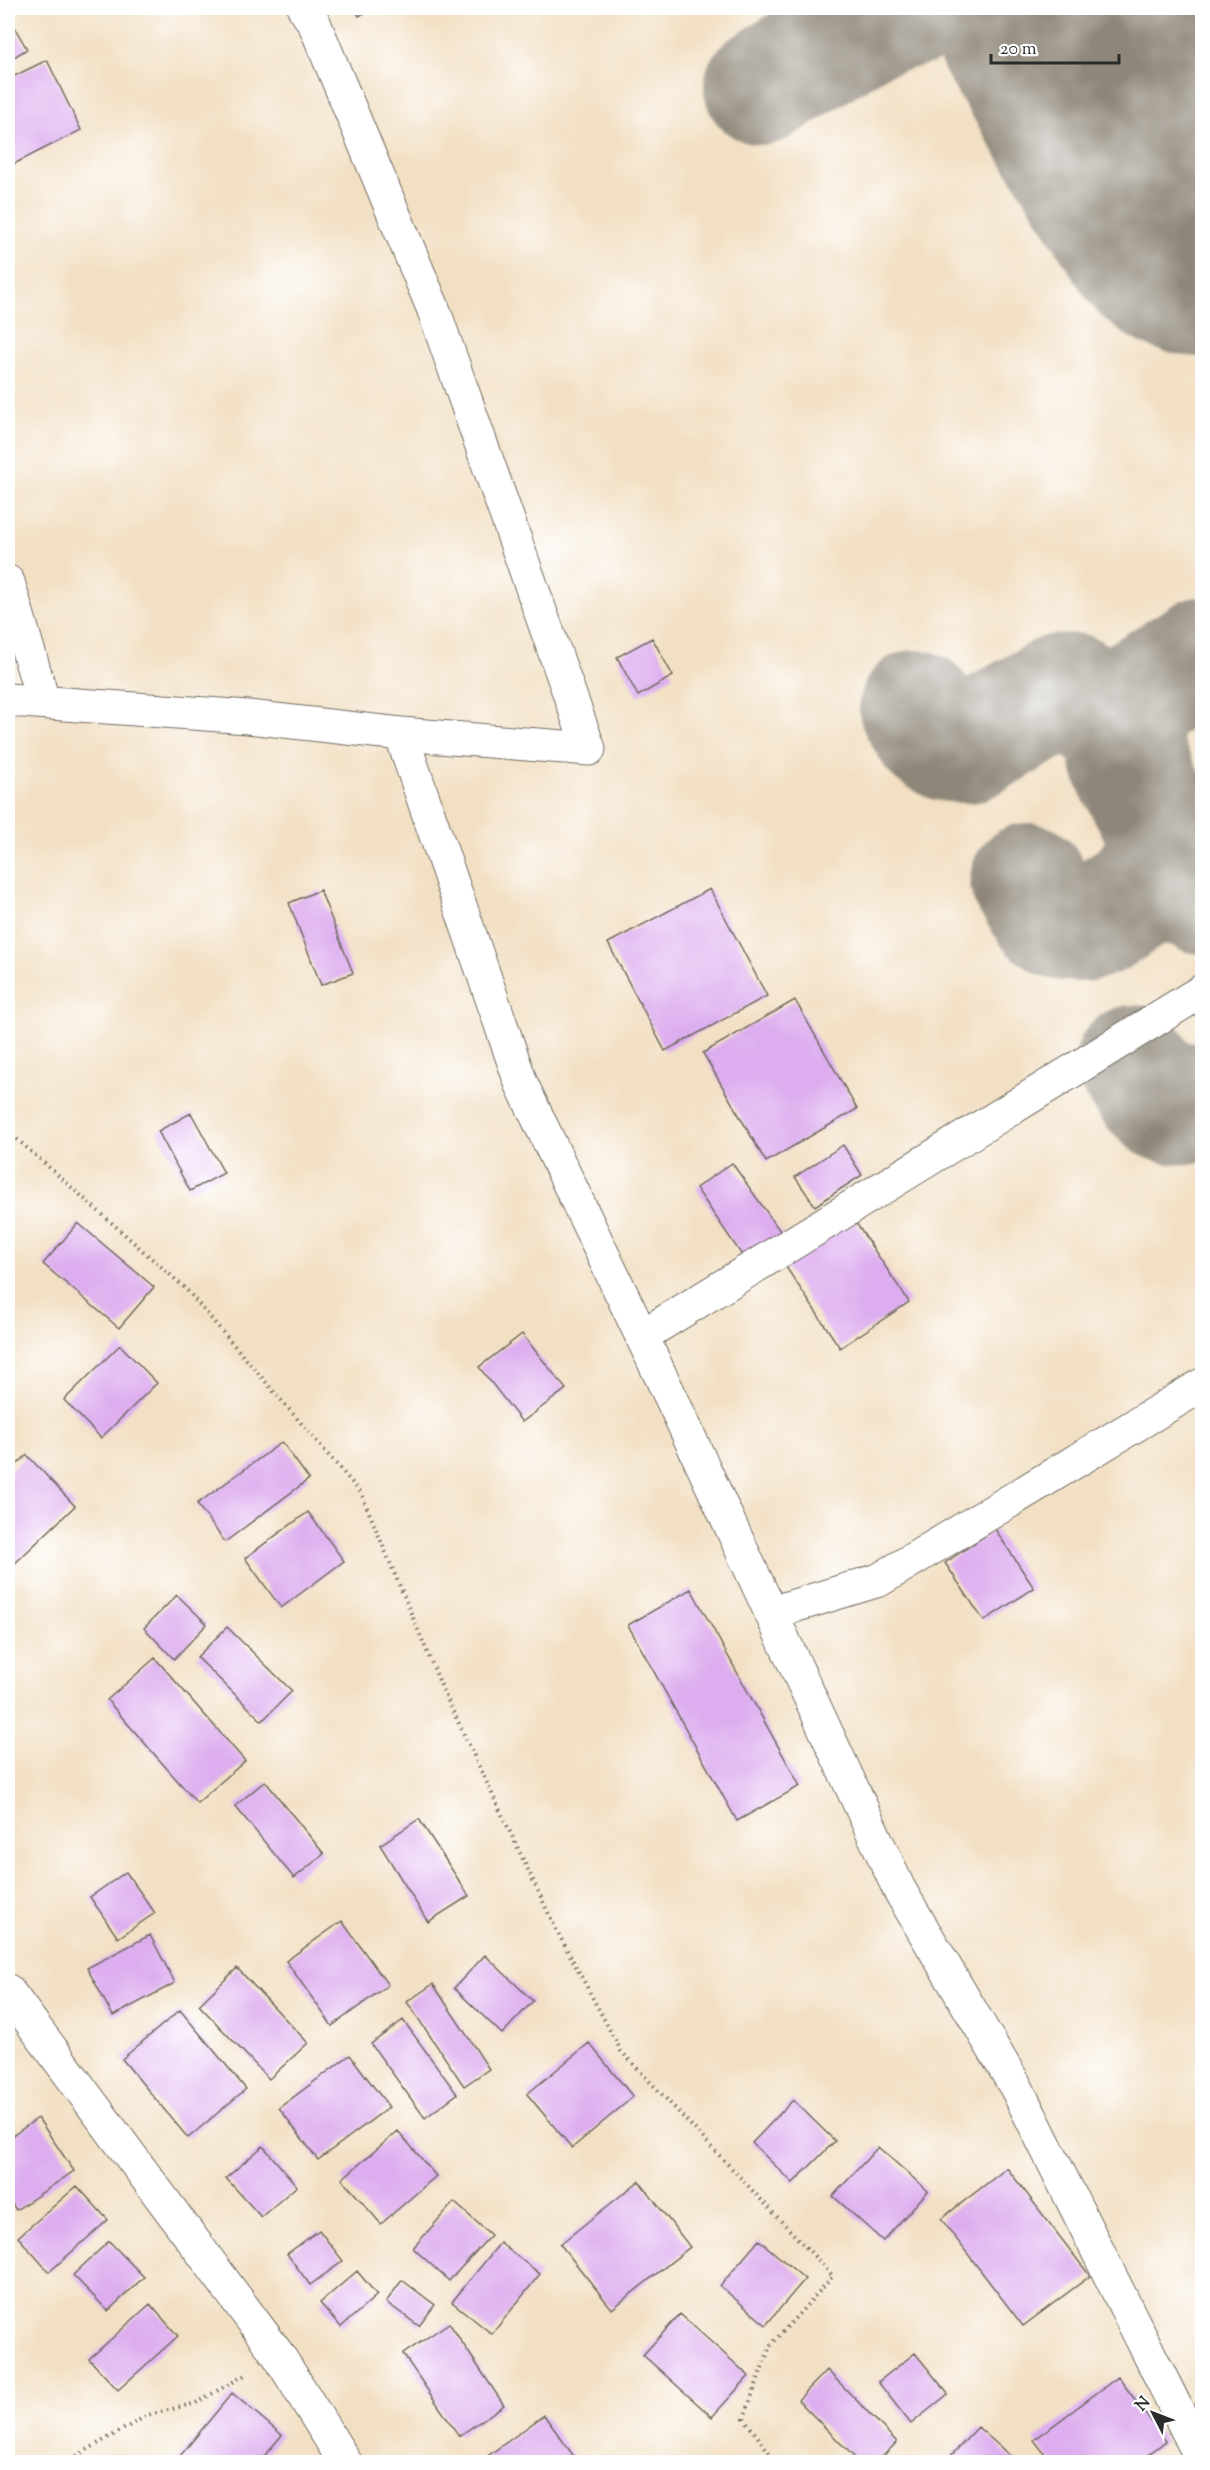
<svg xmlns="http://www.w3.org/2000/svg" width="1210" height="2470" font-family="'Sorts Mill Goudy',serif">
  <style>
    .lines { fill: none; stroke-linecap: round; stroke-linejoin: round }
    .taxiway { stroke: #8e8678; stroke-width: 116 }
    .runway { stroke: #8e8678; stroke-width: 288 }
    .building { fill: #ddaeef }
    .minor-casing { stroke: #716a61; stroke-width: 35 }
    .path { stroke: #716a61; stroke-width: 4; stroke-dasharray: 1.5 4.5; stroke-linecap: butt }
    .minor { stroke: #fff; stroke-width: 33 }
  </style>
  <rect width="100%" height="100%" fill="#fff"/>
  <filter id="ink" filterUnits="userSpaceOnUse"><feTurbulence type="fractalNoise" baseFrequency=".0167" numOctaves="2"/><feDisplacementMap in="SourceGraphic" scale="12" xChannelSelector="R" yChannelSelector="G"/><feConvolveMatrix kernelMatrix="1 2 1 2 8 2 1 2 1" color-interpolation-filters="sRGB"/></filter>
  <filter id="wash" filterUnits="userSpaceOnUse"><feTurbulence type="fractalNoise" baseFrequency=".008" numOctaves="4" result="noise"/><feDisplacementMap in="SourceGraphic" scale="24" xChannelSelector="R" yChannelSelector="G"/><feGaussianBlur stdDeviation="1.35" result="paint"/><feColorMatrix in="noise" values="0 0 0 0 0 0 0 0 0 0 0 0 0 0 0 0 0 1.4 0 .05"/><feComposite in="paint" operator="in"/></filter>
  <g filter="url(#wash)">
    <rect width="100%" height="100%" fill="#f2e0c4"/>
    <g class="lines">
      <!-- taxiway -->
      <path class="taxiway" d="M 974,8 L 1031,28 L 1120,81
        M 762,87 L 865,22 L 915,8
        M 1138,696 C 1110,745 1132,765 1154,810 C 1159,820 1165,833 1164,845 C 1163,861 1151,876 1142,890
        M 917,708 L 933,735 L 949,744 L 967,745 L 1060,692 L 1072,691 L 1097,710 L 1114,709 L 1202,655
        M 1028,881 L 1049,913 L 1065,923 L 1083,924 L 1098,919 L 1142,890 L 1180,885 L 1202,896
        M 1133,1063 C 1152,1091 1165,1121 1202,1099"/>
      <!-- runway -->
      <path class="runway" d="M 1074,8 L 1202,213"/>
    </g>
    <g id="blocks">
      <!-- building -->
      <path class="building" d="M 354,8 L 373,8 L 359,16 Z
        M 12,23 L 27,49 L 8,61 L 8,26 Z
        M 47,60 L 81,130 L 8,167 L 8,79 Z
        M 652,638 L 673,676 L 638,696 L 617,657 Z
        M 710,889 L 767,996 L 665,1051 L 608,943 Z
        M 320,890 L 353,973 L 321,985 L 289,903 Z
        M 795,1000 L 857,1109 L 766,1162 L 703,1053 Z
        M 191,1113 L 224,1173 L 190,1191 L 158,1131 Z
        M 843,1145 L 862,1175 L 815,1206 L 795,1177 Z
        M 732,1163 L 785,1238 L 748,1264 L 696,1188 Z
        M 852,1217 L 909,1302 L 840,1348 L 784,1264 Z
        M 78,1223 L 154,1287 L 119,1328 L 43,1264 Z
        M 522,1334 L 566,1389 L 522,1422 L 479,1367 Z
        M 120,1345 L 157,1383 L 101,1438 L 64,1400 Z
        M 282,1442 L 309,1479 L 225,1542 L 197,1504 Z
        M 27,1455 L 75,1506 L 9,1569 L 8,1473 Z
        M 308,1512 L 344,1561 L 281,1608 L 245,1558 Z
        M 995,1529 L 1034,1588 L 984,1621 L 945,1563 Z
        M 691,1589 L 800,1786 L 737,1821 L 628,1625 Z
        M 177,1595 L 207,1624 L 174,1659 L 144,1628 Z
        M 227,1627 L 292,1691 L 262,1721 L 197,1657 Z
        M 155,1658 L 245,1761 L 197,1803 L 107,1700 Z
        M 265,1781 L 324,1854 L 294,1878 L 235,1806 Z
        M 419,1819 L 469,1896 L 428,1922 L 380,1845 Z
        M 126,1872 L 155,1913 L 118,1938 L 90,1897 Z
        M 342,1921 L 388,1985 L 332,2026 L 286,1961 Z
        M 150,1935 L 175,1983 L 113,2016 L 87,1968 Z
        M 485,1955 L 533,2001 L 502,2034 L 454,1988 Z
        M 237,1968 L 308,2043 L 269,2079 L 199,2005 Z
        M 433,1984 L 489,2069 L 464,2086 L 407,2002 Z
        M 180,2010 L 246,2089 L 188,2138 L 122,2059 Z
        M 403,2020 L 457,2094 L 425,2118 L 371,2044 Z
        M 589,2043 L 633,2097 L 572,2148 L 527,2094 Z
        M 350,2055 L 389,2107 L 318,2160 L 279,2108 Z
        M 793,2100 L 835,2141 L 793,2183 L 752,2143 Z
        M 38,2118 L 74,2171 L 16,2210 L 8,2198 L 8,2139 Z
        M 398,2131 L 436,2176 L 381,2224 L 342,2179 Z
        M 263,2146 L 297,2186 L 261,2217 L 226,2178 Z
        M 878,2147 L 928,2191 L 883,2241 L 833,2196 Z
        M 1007,2168 L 1090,2276 L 1023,2326 L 941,2219 Z
        M 639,2181 L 690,2247 L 612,2309 L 560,2244 Z
        M 77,2186 L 108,2220 L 49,2272 L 18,2237 Z
        M 454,2202 L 491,2235 L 449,2281 L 413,2248 Z
        M 319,2230 L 343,2261 L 310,2285 L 287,2254 Z
        M 759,2240 L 805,2279 L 766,2325 L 720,2286 Z
        M 109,2241 L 144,2277 L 108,2311 L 73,2275 Z
        M 500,2243 L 540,2274 L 492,2334 L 452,2302 Z
        M 357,2271 L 377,2295 L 341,2327 L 320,2303 Z
        M 402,2280 L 435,2305 L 419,2326 L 386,2302 Z
        M 150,2304 L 178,2336 L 118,2390 L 89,2359 Z
        M 680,2314 L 749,2376 L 712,2417 L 643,2355 Z
        M 449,2323 L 504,2405 L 459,2436 L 403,2354 Z
        M 915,2353 L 948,2394 L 911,2424 L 878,2382 Z
        M 827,2370 L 897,2442 L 877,2462 L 859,2462 L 798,2400 Z
        M 1118,2377 L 1166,2441 L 1138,2462 L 1051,2462 L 1034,2440 Z
        M 232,2393 L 282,2435 L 259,2462 L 175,2462 Z
        M 544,2415 L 578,2462 L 488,2462 L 485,2458 Z
        M 978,2427 L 1017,2462 L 945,2462 Z"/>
    </g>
  </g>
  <g filter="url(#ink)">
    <use href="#blocks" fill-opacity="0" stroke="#716a61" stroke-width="1.5"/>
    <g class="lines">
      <!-- minor casing -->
      <g class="minor-casing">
        <path id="minor" d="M 304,8 L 315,25 L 433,308 L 589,749 L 401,734
          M 8,582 L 43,701
          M 8,700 L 248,717 L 401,734 L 521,1083 L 675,1406 L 899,1889 L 1016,2087 L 1202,2460
          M 642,1336 L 1202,991
          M 771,1613 L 879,1580 L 1202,1385
          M 8,1991 L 279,2356 L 345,2462"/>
      </g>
      <!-- path -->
      <path class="path" d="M 8,1131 L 185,1288 L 361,1493 L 443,1690 L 556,1929 L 621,2051 L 833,2276 L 770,2346 L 744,2418 L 776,2462
        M 66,2462 L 148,2415 L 196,2403 L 245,2375"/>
      <!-- minor -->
      <use href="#minor" class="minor"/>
    </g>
  </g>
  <!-- margin -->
  <rect width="1210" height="2470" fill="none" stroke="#fff" stroke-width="30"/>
  <!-- north arrow -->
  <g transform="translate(1153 2413) rotate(312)" stroke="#ffffff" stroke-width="4.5" paint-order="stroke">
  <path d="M0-4.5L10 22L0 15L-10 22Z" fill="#2b2b2b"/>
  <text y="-9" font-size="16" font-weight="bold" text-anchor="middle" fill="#2b2b2b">N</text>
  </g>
  <!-- scale -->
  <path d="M991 54v9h128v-9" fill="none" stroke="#2b2b2b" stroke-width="3"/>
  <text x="1000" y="54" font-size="18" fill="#2b2b2b" stroke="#ffffff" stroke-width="4.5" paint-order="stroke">20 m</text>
</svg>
